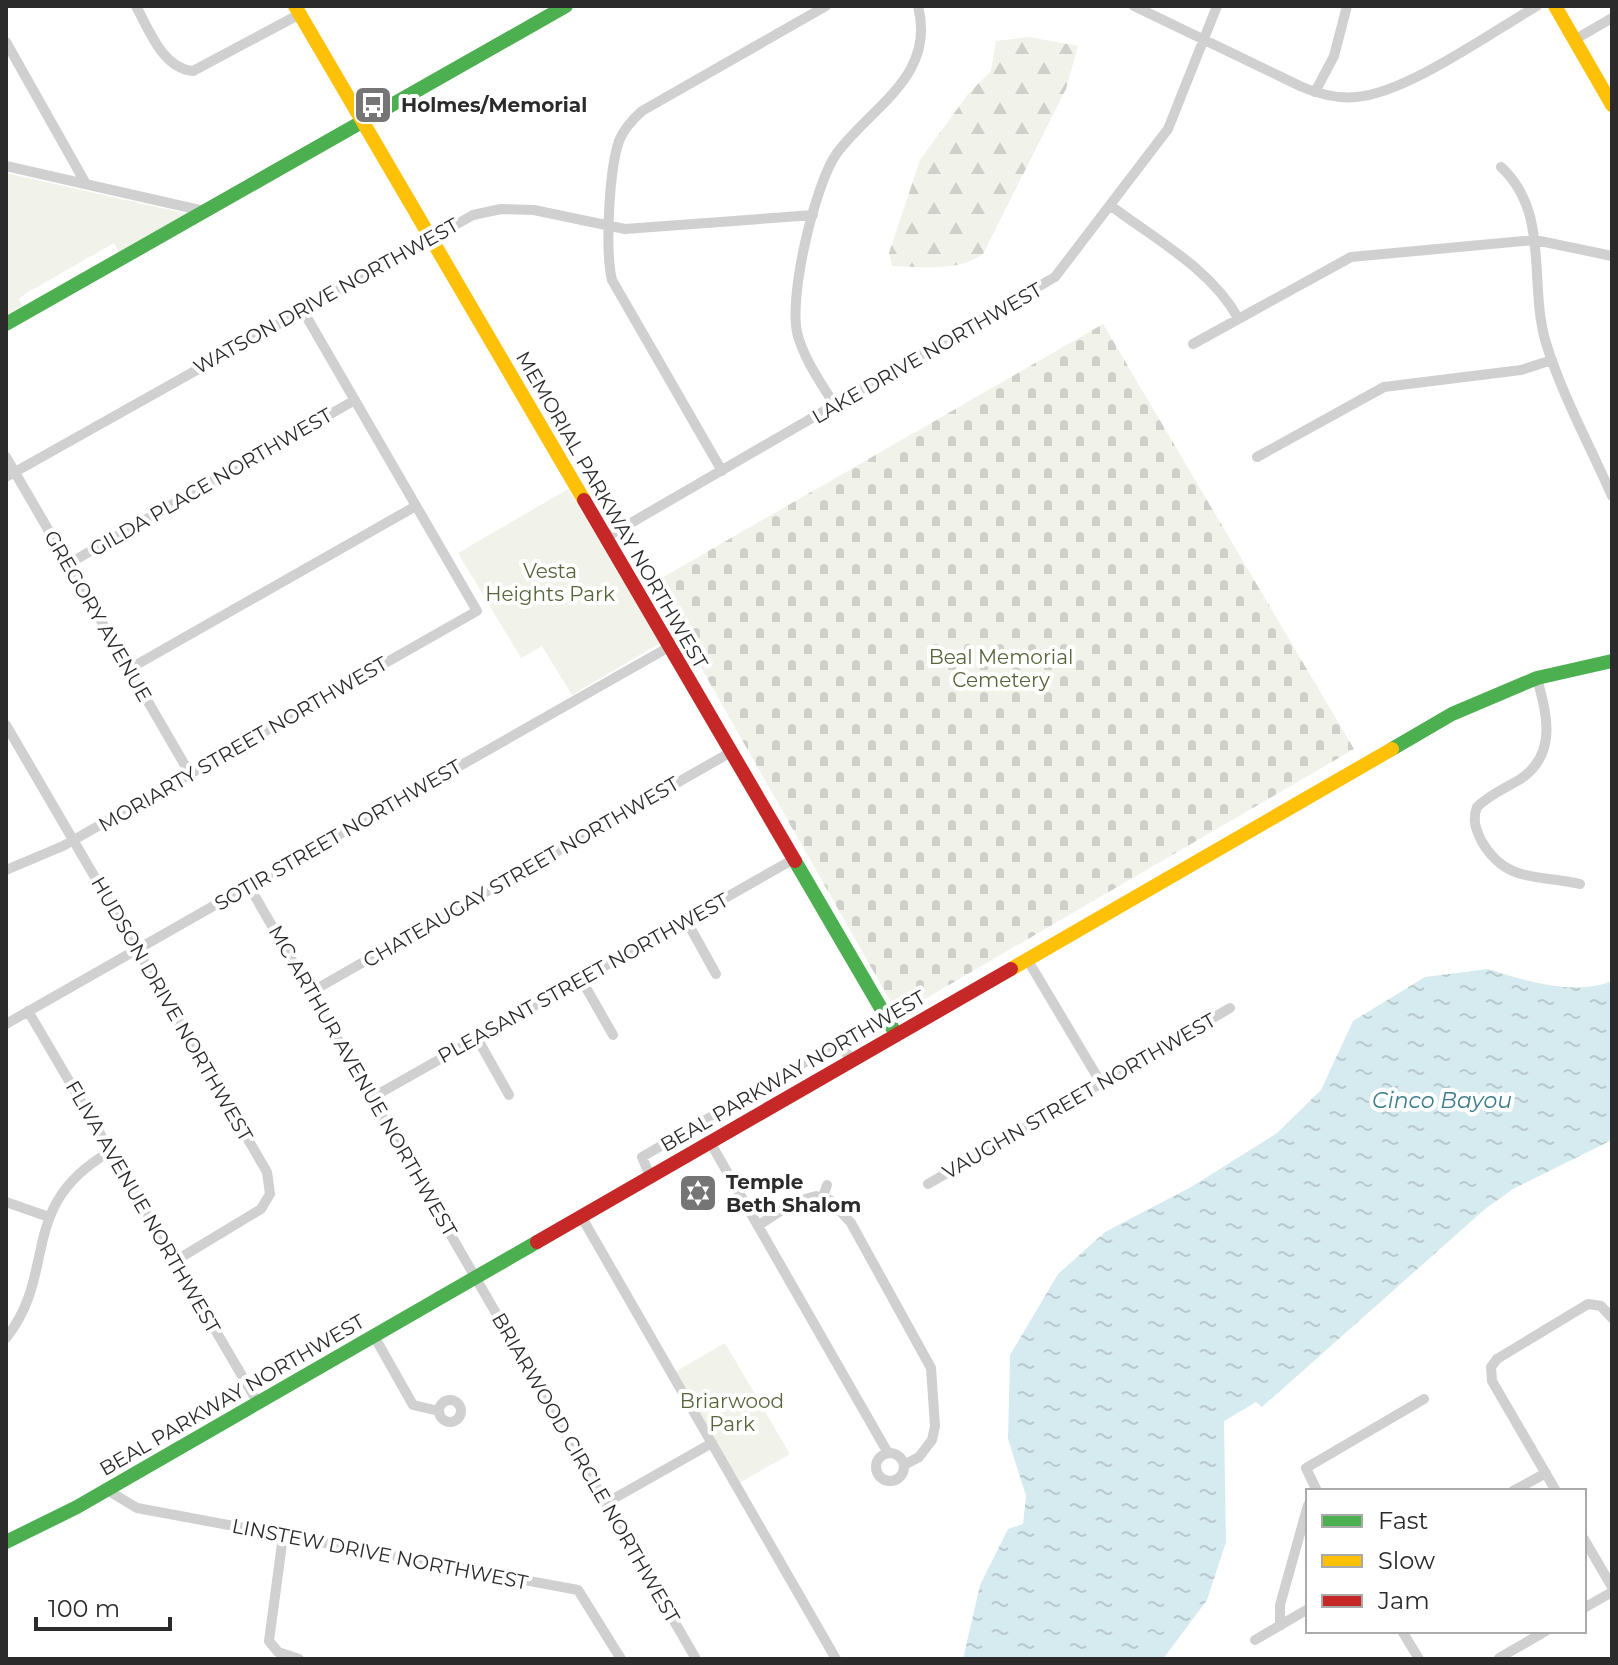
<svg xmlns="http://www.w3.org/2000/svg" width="1618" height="1665" font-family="Montserrat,sans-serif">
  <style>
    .forest { fill: url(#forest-firs) }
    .cemetery { fill: url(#cemetery-stones) }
    .park { fill: #f1f3ea }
    .water { fill: url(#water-ripples) }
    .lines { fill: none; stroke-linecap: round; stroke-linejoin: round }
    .street { stroke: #d0d0d0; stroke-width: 10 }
    .fast { stroke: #4caf50; stroke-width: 14 }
    .slow { stroke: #ffc107; stroke-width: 14 }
    .jam { stroke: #c62828; stroke-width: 14 }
    .labels { text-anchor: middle; stroke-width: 8; stroke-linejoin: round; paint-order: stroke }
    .poi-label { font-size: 20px; font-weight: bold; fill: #2b2b2b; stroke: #fff; text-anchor: start }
    .street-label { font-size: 20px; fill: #2b2b2b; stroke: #fff }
    .park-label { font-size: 20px; fill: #57663a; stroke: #fff }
    .water-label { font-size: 22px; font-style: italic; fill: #3c7c8b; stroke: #fff }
  </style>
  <defs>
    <pattern id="forest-firs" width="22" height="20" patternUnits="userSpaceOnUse" patternTransform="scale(2)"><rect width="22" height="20" fill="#f1f3ea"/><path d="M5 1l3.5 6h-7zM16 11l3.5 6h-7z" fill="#cfd0c9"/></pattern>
    <pattern id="cemetery-stones" width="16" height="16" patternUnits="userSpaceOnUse" patternTransform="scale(2)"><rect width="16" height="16" fill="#f1f3ea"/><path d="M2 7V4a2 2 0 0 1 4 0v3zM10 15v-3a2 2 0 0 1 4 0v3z" fill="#cfd0c9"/></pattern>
    <pattern id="water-ripples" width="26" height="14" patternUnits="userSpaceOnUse" patternTransform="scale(2)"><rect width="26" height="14" fill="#d6ebf0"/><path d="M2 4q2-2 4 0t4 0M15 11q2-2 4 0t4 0" fill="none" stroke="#b8cace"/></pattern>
  </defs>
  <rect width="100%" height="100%" fill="#fff"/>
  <!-- forest -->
  <path class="forest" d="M 1029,37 L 1078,46 L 1066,89 L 983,254 C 959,272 921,267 892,266 L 889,253 L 920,160 L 968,94 L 991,71 L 996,41 Z"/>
  <!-- cemetery -->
  <path class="cemetery" d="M 1103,324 L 1354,749 L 913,1006 L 902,1008 L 892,1004 L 653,583 Z"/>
  <!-- park -->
  <path class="park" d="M 6,173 L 188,214 L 119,252 L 114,243 L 25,294 L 19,299 L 23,308 L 6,318 Z
    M 568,489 L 660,643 L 572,695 L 542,646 L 521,658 L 458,553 Z
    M 725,1343 L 790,1454 L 739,1483 L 675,1372 Z"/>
  <!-- water -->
  <path class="water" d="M 1488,969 C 1525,981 1575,996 1612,981 L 1612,1140 L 1513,1189 L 1485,1209 L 1262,1407 L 1256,1402 L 1224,1421 L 1226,1542 L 1207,1600 L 1163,1659 L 963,1659 L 980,1585 L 1008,1529 L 1023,1524 L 1026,1496 L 1008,1439 L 1010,1355 L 1058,1274 L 1105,1232 L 1191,1187 L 1277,1133 L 1321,1090 L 1353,1021 L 1425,977 Z"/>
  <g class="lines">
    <!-- street -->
    <path class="street" d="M 136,6 C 149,30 163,69 193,71 L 300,14
      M 1134,6 L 1302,87 C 1319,94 1337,99 1356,97 C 1407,93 1490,33 1537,6
      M 1574,40 L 1612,18
      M 6,42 L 86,184
      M 1315,92 L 1334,56 L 1347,6
      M 6,166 L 204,211
      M 1501,167 C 1551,213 1528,284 1546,343 C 1562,395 1590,446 1612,496
      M 1111,206 C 1155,239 1211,269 1238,318
      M 1193,344 L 1351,257 L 1535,240 L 1612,256
      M 835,406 C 822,384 805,361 798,336 C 787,301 815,183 837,153 C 873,105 936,76 918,6
      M 6,457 L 190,774
      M 1257,457 L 1384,387 L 1521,370 L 1552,360
      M 722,471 L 612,280 C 605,251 609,170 619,141 C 624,128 633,119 642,111 L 826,6
      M 6,477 L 473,215 L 501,209 L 534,210 L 625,229 L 813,215
      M 605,538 L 1055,277 L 1168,129 L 1217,6
      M 68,564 L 355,400
      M 129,669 L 416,506
      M 1537,678 C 1547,715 1558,755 1519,780 C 1505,788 1489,795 1477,807 C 1472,820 1476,830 1482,842 C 1507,884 1538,874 1580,884
      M 6,725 L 267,1172 L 270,1194 L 261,1209 L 175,1261
      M 6,870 L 63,846 L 477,611 L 302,309
      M 249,886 L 696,1659
      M 686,920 L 716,974
      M 1027,959 L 1101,1083
      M 581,979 L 613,1035
      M 311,992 L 731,752
      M 28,1011 L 258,1403
      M 6,1024 L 669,647
      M 477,1038 L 509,1095
      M 373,1097 L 794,859
      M 710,1142 L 888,1453
      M 650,1176 L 642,1157 L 838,1043 L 852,1060
      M 928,1184 L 1230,1008
      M 823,1197 L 827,1185
      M 6,1202 L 49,1217
      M 581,1216 L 836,1659
      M 759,1225 L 794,1202 L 816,1196 L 830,1200 L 851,1223 L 931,1368 L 935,1426 L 932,1440 L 919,1457 L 904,1465
      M 374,1336 L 413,1405 L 439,1411
      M 6,1338 C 59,1272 16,1205 111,1151
      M439 1411a11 11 0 1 1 22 0a11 11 0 1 1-22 0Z
      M876 1467a14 14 0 1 1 28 0a14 14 0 1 1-28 0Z
      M 107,1490 L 137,1508 L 578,1590 L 621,1659
      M 1317,1491 L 1306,1468 L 1424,1399
      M 1513,1491 L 1546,1473
      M 1556,1491 L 1492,1381 L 1491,1367 L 1497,1359 L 1588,1304 L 1601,1306 L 1612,1318
      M 606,1503 L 712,1443
      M 283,1536 L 269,1641 L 278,1652 L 299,1659
      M 1584,1539 L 1612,1587
      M 1584,1608 L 1612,1592
      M 1280,1626 L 1280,1605 L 1308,1505
      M 1402,1631 L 1419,1659
      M 1255,1640 L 1308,1609
      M 1499,1658 L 1546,1631"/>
    <!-- fast -->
    <path class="fast" d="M 6,324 L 566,6
      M 1392,749 L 1452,714 L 1537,678 L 1612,661
      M 795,861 L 896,1034
      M 6,1542 L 77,1507 L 537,1242"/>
    <!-- slow -->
    <path class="slow" d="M 295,6 L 584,500
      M 1555,6 L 1612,105
      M 1011,969 L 1392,749"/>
    <!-- jam -->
    <path class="jam" d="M 584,500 L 795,861
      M 537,1242 L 1011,969"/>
  </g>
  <!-- icons -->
  <defs>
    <g id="bus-square" transform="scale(2)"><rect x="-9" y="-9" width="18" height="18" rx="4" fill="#757575" stroke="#fff"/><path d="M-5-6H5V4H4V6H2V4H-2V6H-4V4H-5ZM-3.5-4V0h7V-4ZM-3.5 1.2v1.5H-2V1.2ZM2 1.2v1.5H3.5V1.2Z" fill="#fff"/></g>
    <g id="synagogue-square" transform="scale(2)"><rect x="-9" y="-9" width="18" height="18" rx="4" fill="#757575" stroke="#fff"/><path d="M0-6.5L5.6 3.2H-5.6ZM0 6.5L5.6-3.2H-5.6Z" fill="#fff"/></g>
  </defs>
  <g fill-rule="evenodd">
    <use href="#bus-square" x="373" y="105"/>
    <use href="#synagogue-square" x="698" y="1193"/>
  </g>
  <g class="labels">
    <!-- poi labels -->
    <g class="poi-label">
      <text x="401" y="112">Holmes/Memorial</text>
      <text x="726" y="1189">Temple<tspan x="726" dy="23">Beth Shalom</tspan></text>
    </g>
    <!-- street labels -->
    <g class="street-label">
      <text transform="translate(326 296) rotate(-29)" y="7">WATSON DRIVE NORTHWEST</text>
      <text transform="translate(927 353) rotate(-30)" y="7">LAKE DRIVE NORTHWEST</text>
      <text transform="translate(211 482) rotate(-30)" y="7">GILDA PLACE NORTHWEST</text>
      <text transform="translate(612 510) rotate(60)" y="7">MEMORIAL PARKWAY NORTHWEST</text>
      <text transform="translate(98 616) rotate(60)" y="7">GREGORY AVENUE</text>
      <text transform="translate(243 744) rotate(-30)" y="7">MORIARTY STREET NORTHWEST</text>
      <text transform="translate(338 835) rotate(-30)" y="7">SOTIR STREET NORTHWEST</text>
      <text transform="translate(521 872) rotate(-30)" y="7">CHATEAUGAY STREET NORTHWEST</text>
      <text transform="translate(583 978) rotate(-29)" y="7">PLEASANT STREET NORTHWEST</text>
      <text transform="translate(172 1009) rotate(60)" y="7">HUDSON DRIVE NORTHWEST</text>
      <text transform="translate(793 1071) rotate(-30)" y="7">BEAL PARKWAY NORTHWEST</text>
      <text transform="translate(363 1081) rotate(60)" y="7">MC ARTHUR AVENUE NORTHWEST</text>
      <text transform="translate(1079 1096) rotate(-30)" y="7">VAUGHN STREET NORTHWEST</text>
      <text transform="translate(143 1207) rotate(60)" y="7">FLIVA AVENUE NORTHWEST</text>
      <text transform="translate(232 1395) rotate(-30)" y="7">BEAL PARKWAY NORTHWEST</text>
      <text transform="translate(586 1468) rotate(60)" y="7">BRIARWOOD CIRCLE NORTHWEST</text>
      <text transform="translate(380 1554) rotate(11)" y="7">LINSTEW DRIVE NORTHWEST</text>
    </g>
    <!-- park labels -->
    <g class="park-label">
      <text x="550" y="578">Vesta<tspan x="550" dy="23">Heights Park</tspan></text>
      <text x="1001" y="664">Beal Memorial<tspan x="1001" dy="23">Cemetery</tspan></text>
      <text x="732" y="1408">Briarwood<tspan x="732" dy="23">Park</tspan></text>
    </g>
    <!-- water labels -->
    <g class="water-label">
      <text x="1442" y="1108">Cinco Bayou</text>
    </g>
  </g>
  <!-- border -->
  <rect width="1618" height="1665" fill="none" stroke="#2b2b2b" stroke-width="16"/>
  <!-- legend -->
  <rect x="1306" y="1489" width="280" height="144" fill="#ffffff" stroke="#aaaaaa" stroke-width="2"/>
  <rect x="1322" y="1515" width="40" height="12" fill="#4caf50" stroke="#aaaaaa" stroke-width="2"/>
  <text x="1378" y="1529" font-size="24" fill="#2b2b2b">Fast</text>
  <rect x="1322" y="1555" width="40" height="12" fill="#ffc107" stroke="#aaaaaa" stroke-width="2"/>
  <text x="1378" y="1569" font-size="24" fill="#2b2b2b">Slow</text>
  <rect x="1322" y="1595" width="40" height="12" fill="#c62828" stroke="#aaaaaa" stroke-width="2"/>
  <text x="1378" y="1609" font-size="24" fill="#2b2b2b">Jam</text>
  <!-- scale -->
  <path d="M36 1617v12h134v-12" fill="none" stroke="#2b2b2b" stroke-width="4"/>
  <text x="48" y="1617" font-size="24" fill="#2b2b2b" stroke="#ffffff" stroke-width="6" paint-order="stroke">100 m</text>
</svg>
